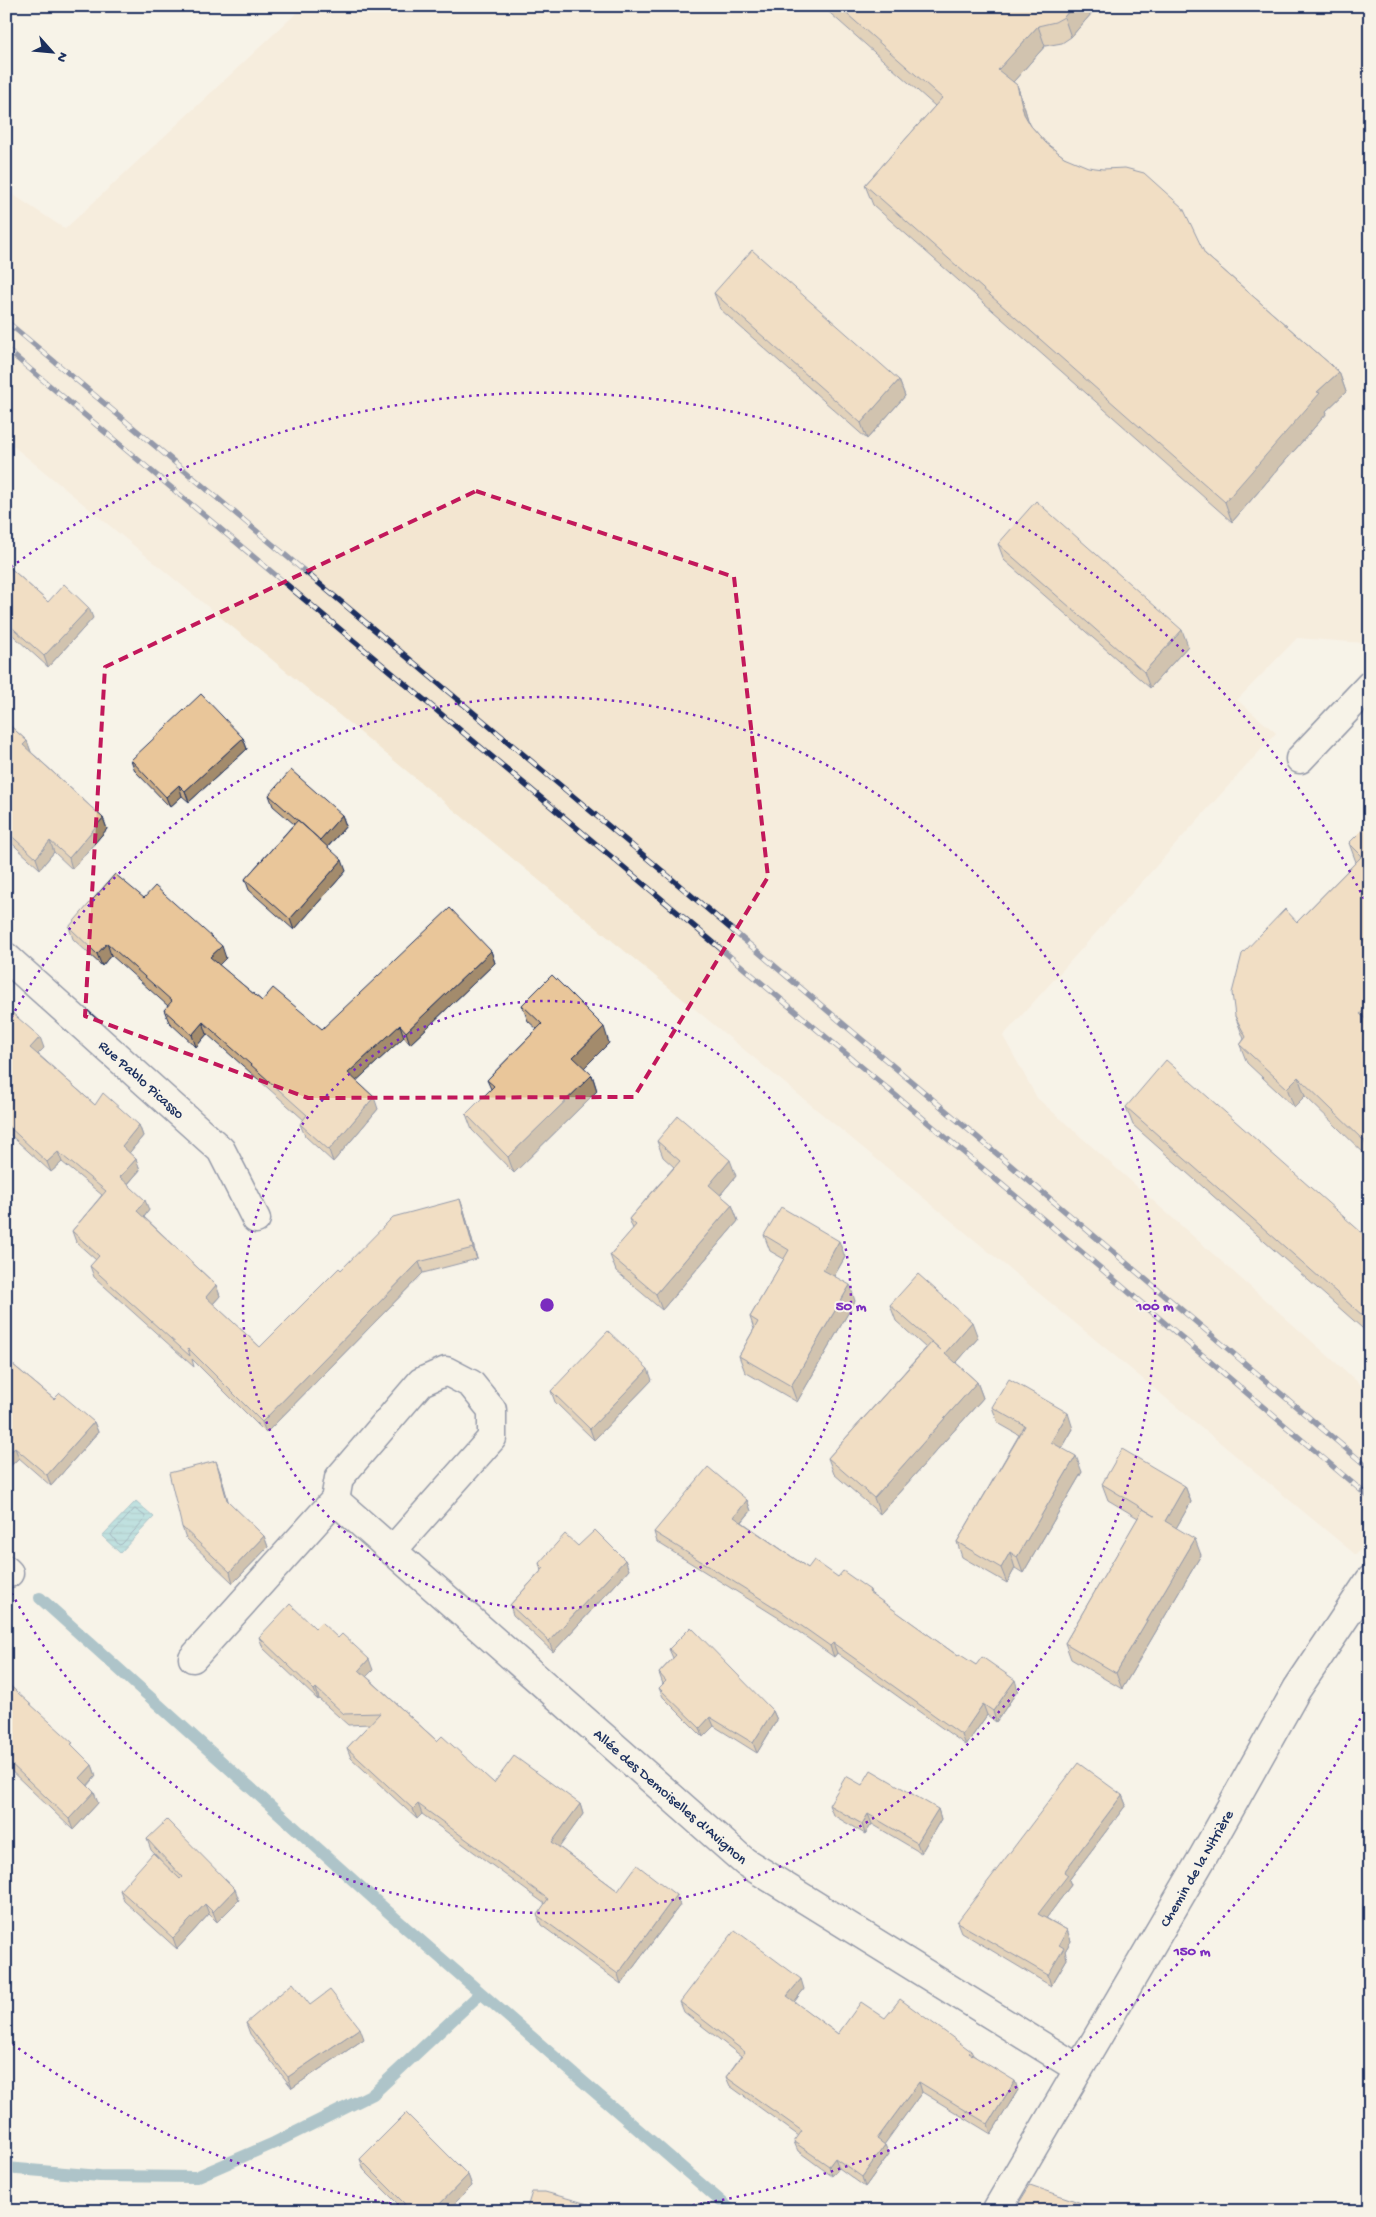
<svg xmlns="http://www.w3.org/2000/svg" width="1376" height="2217" font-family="'Gochi Hand',sans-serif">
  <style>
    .built { fill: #f3e6d1 }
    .water { fill: url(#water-rules); stroke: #558da5 }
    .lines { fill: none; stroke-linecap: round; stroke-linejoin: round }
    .shore { stroke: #416d8e; stroke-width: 1 }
    .stream { stroke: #558da5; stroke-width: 12 }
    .minor-casing { stroke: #1b2f5e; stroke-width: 31 }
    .minor { stroke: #f7f3e8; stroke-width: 28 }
    .rail-casing { stroke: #1b2f5e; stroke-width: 5.5 }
    .rail { stroke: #f7f3e8; stroke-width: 4; stroke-dasharray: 11; stroke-linecap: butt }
    .wall { fill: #c8aa84; stroke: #1b2f5e }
    .shaded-wall { fill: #a38b6c; stroke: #1b2f5e }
    .building { fill: #e9c69a; stroke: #1b2f5e }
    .marked { fill: none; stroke: #c2185b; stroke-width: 4; stroke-dasharray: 10 6; stroke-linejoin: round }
    .ring { fill: none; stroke: #7b2cbf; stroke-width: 2.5; stroke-dasharray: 2.5 5 }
    .labels { text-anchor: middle; stroke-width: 4; stroke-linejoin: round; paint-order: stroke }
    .street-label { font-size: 15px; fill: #1b2f5e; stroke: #f7f3e8 }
    .centre { fill: #7b2cbf; stroke: #f7f3e8; stroke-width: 2.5 }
    .ring-label { font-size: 15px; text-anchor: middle; font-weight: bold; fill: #7b2cbf; stroke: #f7f3e8; stroke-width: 4; stroke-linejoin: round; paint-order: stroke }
  </style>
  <defs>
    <pattern id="water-rules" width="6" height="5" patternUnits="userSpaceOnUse" patternTransform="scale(1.25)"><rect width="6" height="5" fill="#7bcbd5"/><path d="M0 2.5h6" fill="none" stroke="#64a5b0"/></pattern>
  </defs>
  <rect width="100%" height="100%" fill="#f7f3e8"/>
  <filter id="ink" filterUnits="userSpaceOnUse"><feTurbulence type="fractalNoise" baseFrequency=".02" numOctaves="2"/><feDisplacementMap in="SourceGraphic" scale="10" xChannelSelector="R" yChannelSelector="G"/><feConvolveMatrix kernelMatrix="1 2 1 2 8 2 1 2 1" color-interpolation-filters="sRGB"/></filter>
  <g filter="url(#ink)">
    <!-- built -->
    <path class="built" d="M 304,6 L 1370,6 L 1370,588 L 1365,643 L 1297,638 L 1237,700 L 1276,733 L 1003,1036 L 1037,1098 L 1370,1393 L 1370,1536 L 1356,1555 L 6,440 L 6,190 L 65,229 Z"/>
    <!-- water -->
    <path class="water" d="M 136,1501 L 154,1517 L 120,1553 L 102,1536 Z"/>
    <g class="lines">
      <!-- shore -->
      <path class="shore" d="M 135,1509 L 145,1516 L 145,1519 L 122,1544 L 119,1545 L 111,1535 Z"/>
      <!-- stream -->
      <path class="stream" d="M 40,1598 L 405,1927 L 732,2211
        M 6,2168 L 100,2176 L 196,2177 L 274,2143 L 373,2094 L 481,1993"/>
      <!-- minor casing -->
      <g class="minor-casing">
        <path id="minor" d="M 1300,759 L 1370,685
          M 6,957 L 221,1150 L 256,1219
          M 392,1551 L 492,1438 L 492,1410 L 471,1384 L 446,1371 L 421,1382 L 339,1478 L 335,1500 L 745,1862 L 1079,2069
          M 6,1570 L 9,1573
          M 193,1658 L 335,1500
          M 996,2211 L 1204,1855 L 1297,1689 L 1370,1580"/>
      </g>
      <!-- minor -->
      <use href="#minor" class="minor"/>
      <!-- rail casing -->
      <g class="rail-casing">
        <path id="rail" d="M 6,321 L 660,869 L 1370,1469
          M 6,349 L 1050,1225 L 1370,1498"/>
      </g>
      <!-- rail -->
      <use href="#rail" class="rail"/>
    </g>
    <!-- wall -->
    <path class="wall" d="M 822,6 L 1098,6 L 1071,37 L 1062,43 L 1045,46 L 1013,82 L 1017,85 L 1024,106 L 1028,120 L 1031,126 L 1046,143 L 1064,157 L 1205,254 L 1339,372 L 1346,392 L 1326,411 L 1327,413 L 1232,522 L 873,205 L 865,185 L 935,106 Z
      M 714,293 L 899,380 L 905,396 L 867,439 L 720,309 Z
      M 998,544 L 1188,646 L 1150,688 L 1004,560 Z
      M 6,564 L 48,602 L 93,618 L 48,667 L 6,629 Z
      M 6,722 L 27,741 L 31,752 L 103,818 L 107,829 L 72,869 L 54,852 L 40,869 L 6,838 Z
      M 243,738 L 247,749 L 189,802 L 182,796 L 170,807 L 135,771 L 131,760 Z
      M 269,795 L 342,815 L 346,826 L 328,847 L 346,871 L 294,930 L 249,890 L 245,879 L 294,824 L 273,806 Z
      M 1370,822 L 1370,1159 L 1305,1096 L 1294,1107 L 1247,1063 L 1240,1045 L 1244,1039 L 1235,1016 L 1297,922 L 1356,862 L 1349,843 Z
      M 144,898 L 226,958 L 219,965 L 262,1001 L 322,1029 L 491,951 L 495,963 L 410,1044 L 404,1037 L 356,1081 L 378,1109 L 333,1162 L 305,1136 L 300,1124 L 304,1120 L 207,1034 L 196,1047 L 169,1022 L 164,1010 L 168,1006 L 111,955 L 102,966 L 73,939 L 69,927 Z
      M 522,1005 L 609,1043 L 584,1068 L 592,1075 L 597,1091 L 514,1173 L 472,1130 L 466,1114 L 491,1089 L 487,1080 L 537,1029 L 528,1021 Z
      M 6,1016 L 44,1048 L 38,1054 L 95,1105 L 139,1125 L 143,1136 L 129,1153 L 136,1159 L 140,1170 L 128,1184 L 149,1210 L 144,1217 L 216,1285 L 220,1296 L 213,1304 L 260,1347 L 341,1270 L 464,1210 L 477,1259 L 423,1273 L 266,1433 L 192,1359 L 194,1367 L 94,1277 L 90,1266 L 96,1260 L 76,1242 L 72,1231 L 102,1195 L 62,1162 L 51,1172 L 6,1131 Z
      M 1126,1107 L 1370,1240 L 1370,1335 L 1133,1125 Z
      M 657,1141 L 736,1176 L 720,1195 L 732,1205 L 738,1221 L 662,1310 L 616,1271 L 610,1255 L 633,1229 L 629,1219 L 674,1167 L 663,1157 Z
      M 764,1235 L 845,1257 L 834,1276 L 855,1301 L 797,1402 L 745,1372 L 739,1356 L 754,1329 L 750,1317 L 784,1259 L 770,1251 Z
      M 890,1305 L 978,1338 L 956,1363 L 977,1382 L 983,1398 L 880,1514 L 834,1474 L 828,1458 L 926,1348 L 896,1321 Z
      M 6,1359 L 54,1399 L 94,1422 L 98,1432 L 51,1486 L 19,1458 L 7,1469 L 6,1468 Z
      M 652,1380 L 594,1440 L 555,1402 L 551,1391 Z
      M 992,1407 L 1073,1429 L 1062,1448 L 1082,1472 L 1023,1573 L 1015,1568 L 1007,1583 L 962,1557 L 957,1542 L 1019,1435 L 998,1423 Z
      M 220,1472 L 228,1502 L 264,1536 L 268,1547 L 233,1583 L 186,1538 L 182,1527 Z
      M 1102,1484 L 1185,1486 L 1191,1502 L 1176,1528 L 1201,1555 L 1122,1689 L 1071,1659 L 1065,1643 L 1138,1518 L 1108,1500 Z
      M 747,1500 L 751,1511 L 742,1522 L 808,1568 L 838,1577 L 870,1590 L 871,1594 L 958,1656 L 976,1665 L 1018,1690 L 996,1722 L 987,1715 L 966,1745 L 837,1653 L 834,1657 L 782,1620 L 657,1542 L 654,1532 Z
      M 578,1546 L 625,1560 L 629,1570 L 553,1652 L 513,1615 L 510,1605 L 541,1571 L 539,1563 Z
      M 315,1628 L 338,1638 L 373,1670 L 366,1676 L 437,1741 L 494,1783 L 580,1804 L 583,1814 L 559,1847 L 618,1891 L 680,1905 L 621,1984 L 541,1925 L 537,1915 L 545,1904 L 422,1814 L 417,1819 L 351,1758 L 347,1748 L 370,1724 L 348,1725 L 319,1699 L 318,1700 L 263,1648 L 259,1637 Z
      M 669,1649 L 773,1711 L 777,1720 L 757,1753 L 714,1726 L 703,1737 L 663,1697 L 659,1688 L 663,1684 L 659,1673 L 673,1658 Z
      M 6,1682 L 92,1765 L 96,1776 L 88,1786 L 98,1803 L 73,1830 L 6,1766 Z
      M 862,1785 L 938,1809 L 941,1819 L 921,1853 L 872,1824 L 865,1834 L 833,1815 L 829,1805 Z
      M 1122,1795 L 1126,1805 L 1069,1880 L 1071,1885 L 1046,1918 L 1067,1930 L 1071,1941 L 1065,1951 L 1067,1959 L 1051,1986 L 961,1932 L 957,1922 Z
      M 147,1839 L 239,1900 L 217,1922 L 209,1914 L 177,1949 L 124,1901 L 120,1890 L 163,1863 L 151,1850 Z
      M 804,1989 L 794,2002 L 838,2034 L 885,2018 L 971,2051 L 973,2055 L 1018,2090 L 991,2134 L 922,2092 L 884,2144 L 889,2154 L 865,2187 L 839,2168 L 832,2176 L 798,2151 L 794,2142 L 799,2136 L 730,2086 L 726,2077 L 741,2056 L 684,2012 L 680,2002 Z
      M 310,2005 L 364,2039 L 292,2088 L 250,2034 L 246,2023 Z
      M 360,2159 L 468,2175 L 472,2186 L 447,2211 L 405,2211 L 364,2170 Z"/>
    <!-- shaded-wall -->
    <path class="shaded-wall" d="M 1073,6 L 1098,6 L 1071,37 L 1064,17 Z
      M 1038,26 L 1045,46 L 1006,90 L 998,70 Z
      M 1017,85 L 1024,106 L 1032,134 L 1024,114 Z
      M 1339,372 L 1346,392 L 1326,411 L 1327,413 L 1232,522 L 1225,502 L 1317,392 Z
      M 899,380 L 905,396 L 867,439 L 861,423 Z
      M 89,608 L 93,618 L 48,667 L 44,656 Z
      M 1182,630 L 1188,646 L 1150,688 L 1144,672 Z
      M 243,738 L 247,749 L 189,802 L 185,791 Z
      M 27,741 L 31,752 L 27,756 L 23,745 Z
      M 179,785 L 182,796 L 170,807 L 166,797 Z
      M 342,815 L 346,826 L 324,851 L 320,840 Z
      M 103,818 L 107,829 L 72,869 L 69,858 Z
      M 50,841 L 54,852 L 40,869 L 36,858 Z
      M 342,860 L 346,871 L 294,930 L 290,919 Z
      M 107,943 L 111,955 L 102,966 L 97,954 Z
      M 222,946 L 226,958 L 215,969 L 210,957 Z
      M 491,951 L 495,963 L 410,1044 L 406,1032 Z
      M 1370,978 L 1370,1002 L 1363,984 Z
      M 1370,1003 L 1370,1029 L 1360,1014 Z
      M 203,1022 L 207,1034 L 196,1047 L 192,1035 Z
      M 400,1025 L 404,1037 L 352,1085 L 348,1073 Z
      M 604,1027 L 609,1043 L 579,1073 L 573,1057 Z
      M 40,1037 L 44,1048 L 34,1058 L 30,1048 Z
      M 592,1075 L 597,1091 L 514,1173 L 508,1157 Z
      M 1298,1077 L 1305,1096 L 1294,1107 L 1287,1088 Z
      M 374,1097 L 378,1109 L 333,1162 L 329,1150 Z
      M 139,1125 L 143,1136 L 126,1157 L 122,1146 Z
      M 1370,1135 L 1370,1158 L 1364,1141 Z
      M 58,1152 L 62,1162 L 51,1172 L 47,1162 Z
      M 136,1159 L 140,1170 L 124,1188 L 120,1177 Z
      M 730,1160 L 736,1176 L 715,1201 L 709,1185 Z
      M 460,1199 L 464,1210 L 477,1259 L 473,1248 Z
      M 145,1200 L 149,1210 L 141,1221 L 137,1211 Z
      M 732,1205 L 738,1221 L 662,1310 L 656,1294 Z
      M 839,1241 L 845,1257 L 829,1285 L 823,1270 Z
      M 419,1262 L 423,1273 L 266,1433 L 262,1422 Z
      M 216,1285 L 220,1296 L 210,1307 L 206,1297 Z
      M 850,1285 L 855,1301 L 797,1402 L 791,1386 Z
      M 972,1322 L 978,1338 L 951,1369 L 945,1353 Z
      M 648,1369 L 652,1380 L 594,1440 L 590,1429 Z
      M 977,1382 L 983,1398 L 880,1514 L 874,1498 Z
      M 1068,1413 L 1073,1429 L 1057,1457 L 1051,1442 Z
      M 94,1422 L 98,1432 L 51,1486 L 47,1475 Z
      M 15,1448 L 19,1458 L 7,1469 L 6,1466 L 6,1455 Z
      M 1076,1456 L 1082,1472 L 1023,1573 L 1017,1557 Z
      M 216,1461 L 220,1472 L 231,1511 L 227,1500 Z
      M 1185,1486 L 1191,1502 L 1171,1537 L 1165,1521 Z
      M 747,1500 L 751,1511 L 737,1527 L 734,1517 Z
      M 264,1536 L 268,1547 L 233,1583 L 230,1572 Z
      M 1195,1539 L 1201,1555 L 1122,1689 L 1116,1673 Z
      M 1010,1552 L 1015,1568 L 1007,1583 L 1001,1568 Z
      M 625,1560 L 629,1570 L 553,1652 L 549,1641 Z
      M 833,1643 L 837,1653 L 834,1657 L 830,1646 Z
      M 369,1659 L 373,1670 L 363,1680 L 359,1670 Z
      M 1015,1680 L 1018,1690 L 996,1722 L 993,1711 Z
      M 316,1688 L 319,1699 L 318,1700 L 314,1690 Z
      M 983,1704 L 987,1715 L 966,1745 L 962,1735 Z
      M 773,1711 L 777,1720 L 757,1753 L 753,1743 Z
      M 710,1717 L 714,1726 L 703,1737 L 700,1728 Z
      M 92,1765 L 96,1776 L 84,1789 L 80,1778 Z
      M 94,1792 L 98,1803 L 73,1830 L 69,1819 Z
      M 1122,1795 L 1126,1805 L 1069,1880 L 1071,1885 L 1042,1924 L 1038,1914 L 1064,1872 Z
      M 418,1804 L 422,1814 L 417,1819 L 413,1809 Z
      M 580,1804 L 583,1814 L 556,1852 L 552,1842 Z
      M 938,1809 L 941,1819 L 921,1853 L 917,1843 Z
      M 868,1814 L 872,1824 L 865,1834 L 862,1824 Z
      M 235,1889 L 239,1900 L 217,1922 L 213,1912 Z
      M 676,1895 L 680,1905 L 621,1984 L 618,1974 Z
      M 205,1904 L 209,1914 L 177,1949 L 173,1938 Z
      M 1067,1930 L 1071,1941 L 1065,1951 L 1067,1959 L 1051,1986 L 1048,1975 L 1059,1945 Z
      M 801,1979 L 804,1989 L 791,2006 L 787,1996 Z
      M 360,2028 L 364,2039 L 292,2088 L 288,2077 Z
      M 1015,2081 L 1018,2090 L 991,2134 L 988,2124 Z
      M 919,2082 L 922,2092 L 881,2149 L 877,2139 Z
      M 885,2145 L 889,2154 L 865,2187 L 862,2177 Z
      M 835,2158 L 839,2168 L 832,2176 L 829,2166 Z
      M 468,2175 L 472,2186 L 447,2211 L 433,2211 Z"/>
    <!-- building -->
    <path class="building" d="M 838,6 L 1073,6 L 1064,17 L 1055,22 L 1038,26 L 998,70 L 1017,85 L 1024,114 L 1031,126 L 1046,143 L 1064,157 L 1088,167 L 1103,169 L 1125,168 L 1144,173 L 1183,208 L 1205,254 L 1339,372 L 1317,392 L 1320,393 L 1225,502 L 865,185 L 942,98 Z
      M 752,250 L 899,380 L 861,423 L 714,293 Z
      M 1036,501 L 1182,630 L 1144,672 L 998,544 Z
      M 6,564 L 48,602 L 64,584 L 89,608 L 44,656 L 6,622 Z
      M 201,694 L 243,738 L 185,791 L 179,785 L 166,797 L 131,760 Z
      M 6,722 L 27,741 L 23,745 L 103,818 L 69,858 L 50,841 L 36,858 L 6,831 Z
      M 291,770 L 342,815 L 320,840 L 269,795 Z
      M 298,820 L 342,860 L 290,919 L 245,879 Z
      M 1370,822 L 1370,978 L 1363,984 L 1370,991 L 1370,1003 L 1360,1014 L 1370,1023 L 1370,1135 L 1364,1141 L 1298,1077 L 1287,1088 L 1240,1045 L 1246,1037 L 1235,1016 L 1232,993 L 1242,954 L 1285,909 L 1297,922 L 1362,856 L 1349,843 Z
      M 115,874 L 144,898 L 155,886 L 222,946 L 210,957 L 262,1001 L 273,988 L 322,1029 L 450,908 L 491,951 L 406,1032 L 400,1025 L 348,1073 L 374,1097 L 329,1150 L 300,1124 L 307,1115 L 203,1022 L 192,1035 L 164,1010 L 172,1001 L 107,943 L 97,954 L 69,927 Z
      M 552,975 L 604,1027 L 573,1057 L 592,1075 L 508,1157 L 466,1114 L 494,1086 L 487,1080 L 542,1024 L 522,1005 Z
      M 10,1011 L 40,1037 L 30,1048 L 59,1073 L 95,1105 L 103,1093 L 139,1125 L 122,1146 L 136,1159 L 120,1177 L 145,1200 L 137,1211 L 216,1285 L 206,1297 L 260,1347 L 339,1268 L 341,1270 L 393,1217 L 460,1199 L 473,1248 L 419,1262 L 262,1422 L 188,1348 L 190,1356 L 90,1266 L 99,1256 L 72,1231 L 106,1191 L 58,1152 L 47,1162 L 6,1124 L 6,1016 Z
      M 1166,1060 L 1370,1240 L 1370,1322 L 1126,1107 Z
      M 678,1116 L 730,1160 L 709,1185 L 732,1205 L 656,1294 L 610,1255 L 636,1225 L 629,1219 L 680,1161 L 657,1141 Z
      M 781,1207 L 839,1241 L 823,1270 L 850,1285 L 791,1386 L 739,1356 L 758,1322 L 750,1317 L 789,1250 L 764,1235 Z
      M 918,1274 L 972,1322 L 945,1353 L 977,1382 L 874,1498 L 828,1458 L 932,1342 L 941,1350 L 890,1305 Z
      M 608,1331 L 648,1369 L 590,1429 L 551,1391 Z
      M 6,1359 L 54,1399 L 60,1393 L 94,1422 L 47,1475 L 15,1448 L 6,1455 Z
      M 1009,1379 L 1068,1413 L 1051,1442 L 1076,1456 L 1017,1557 L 1010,1552 L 1001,1568 L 957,1542 L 1025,1426 L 992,1407 Z
      M 1122,1449 L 1185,1486 L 1165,1521 L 1195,1539 L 1116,1673 L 1065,1643 L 1143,1509 L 1155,1516 L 1102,1484 Z
      M 216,1461 L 227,1500 L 264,1536 L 230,1572 L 182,1527 L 169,1473 Z
      M 708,1467 L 747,1500 L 734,1517 L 808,1568 L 814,1560 L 838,1577 L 843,1571 L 870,1590 L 869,1592 L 958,1656 L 959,1654 L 976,1665 L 982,1657 L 1015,1680 L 993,1711 L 983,1704 L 962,1735 L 833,1643 L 830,1646 L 779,1610 L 654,1532 Z
      M 595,1530 L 625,1560 L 549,1641 L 510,1605 L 544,1568 L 539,1563 L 565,1534 L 578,1546 Z
      M 290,1604 L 315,1628 L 321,1622 L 338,1638 L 342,1634 L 369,1659 L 359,1670 L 437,1741 L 442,1736 L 494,1783 L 514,1756 L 580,1804 L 552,1842 L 618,1891 L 637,1865 L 676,1895 L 618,1974 L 537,1915 L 548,1899 L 418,1804 L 413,1809 L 347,1748 L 380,1713 L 344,1714 L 316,1688 L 314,1690 L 259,1637 Z
      M 691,1627 L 773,1711 L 753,1743 L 710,1717 L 700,1728 L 659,1688 L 666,1681 L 659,1673 L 676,1655 L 669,1649 Z
      M 6,1682 L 73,1743 L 71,1744 L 92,1765 L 80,1778 L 94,1792 L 69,1819 L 6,1759 Z
      M 1078,1763 L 1122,1795 L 1064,1872 L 1068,1875 L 1038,1914 L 1067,1930 L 1059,1945 L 1064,1948 L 1048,1975 L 957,1922 Z
      M 871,1770 L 938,1809 L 917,1843 L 868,1814 L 862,1824 L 829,1805 L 846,1776 L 862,1785 Z
      M 167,1820 L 235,1889 L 213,1912 L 205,1904 L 173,1938 L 120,1890 L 153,1853 L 180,1879 L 182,1877 L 147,1839 Z
      M 735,1930 L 801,1979 L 787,1996 L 838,2034 L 861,2002 L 885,2018 L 900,1999 L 971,2051 L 969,2053 L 1015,2081 L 988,2124 L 919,2082 L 877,2139 L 885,2145 L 862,2177 L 835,2158 L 829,2166 L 794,2142 L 802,2131 L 726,2077 L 745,2052 L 680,2002 Z
      M 293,1983 L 310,2005 L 330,1990 L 360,2028 L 288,2077 L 246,2023 Z
      M 406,2113 L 468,2175 L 433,2211 L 412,2211 L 360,2159 Z
      M 1030,2185 L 1104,2211 L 1014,2211 Z
      M 532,2192 L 545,2192 L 613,2211 L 526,2211 Z
      M 181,2206 L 188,2211 L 178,2211 Z
      M 133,2208 L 133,2211 L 115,2211 Z"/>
  </g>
  <!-- marked area -->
  <path d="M0 0H1376V2217H0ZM 476,491 L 734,577 L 768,877 L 634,1097 L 308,1098 L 85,1016 L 105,667 Z" fill="#f7f3e8" fill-opacity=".55" fill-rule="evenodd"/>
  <path class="marked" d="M 476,491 L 734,577 L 768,877 L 634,1097 L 308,1098 L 85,1016 L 105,667 Z"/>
  <!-- distance rings -->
  <g class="ring">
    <circle cx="547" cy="1305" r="304"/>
    <path d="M8 1024A608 608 0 1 1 8 1586"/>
    <path d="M1367 1705A912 912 0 0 1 658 2210M436 2210A912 912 0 0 1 11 2043M11 567A912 912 0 0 1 1367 905"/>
  </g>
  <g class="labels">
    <!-- street labels -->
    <g class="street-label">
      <text transform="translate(142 1079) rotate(42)" y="5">Rue Pablo Picasso</text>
      <text transform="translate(671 1796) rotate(41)" y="5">Allée des Demoiselles d'Avignon</text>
      <text transform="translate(1196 1868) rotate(-60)" y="5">Chemin de la Nitrière</text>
    </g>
  </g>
  <circle cx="547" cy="1305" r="8" class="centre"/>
  <g class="ring-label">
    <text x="851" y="1310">50 m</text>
    <text x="1155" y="1310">100 m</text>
    <text x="1192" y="1955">150 m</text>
  </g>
  <!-- margin -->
  <rect width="1376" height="2217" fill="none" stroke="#f7f3e8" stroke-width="25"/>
  <rect x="12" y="12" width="1351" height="2192" fill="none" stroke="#1b2f5e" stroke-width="2" filter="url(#ink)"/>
  <!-- north arrow -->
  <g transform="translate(52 52) rotate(117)" stroke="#f7f3e8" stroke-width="4" paint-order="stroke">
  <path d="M0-4L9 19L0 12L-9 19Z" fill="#1b2f5e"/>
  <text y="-8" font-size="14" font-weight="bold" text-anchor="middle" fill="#1b2f5e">N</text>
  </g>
</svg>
